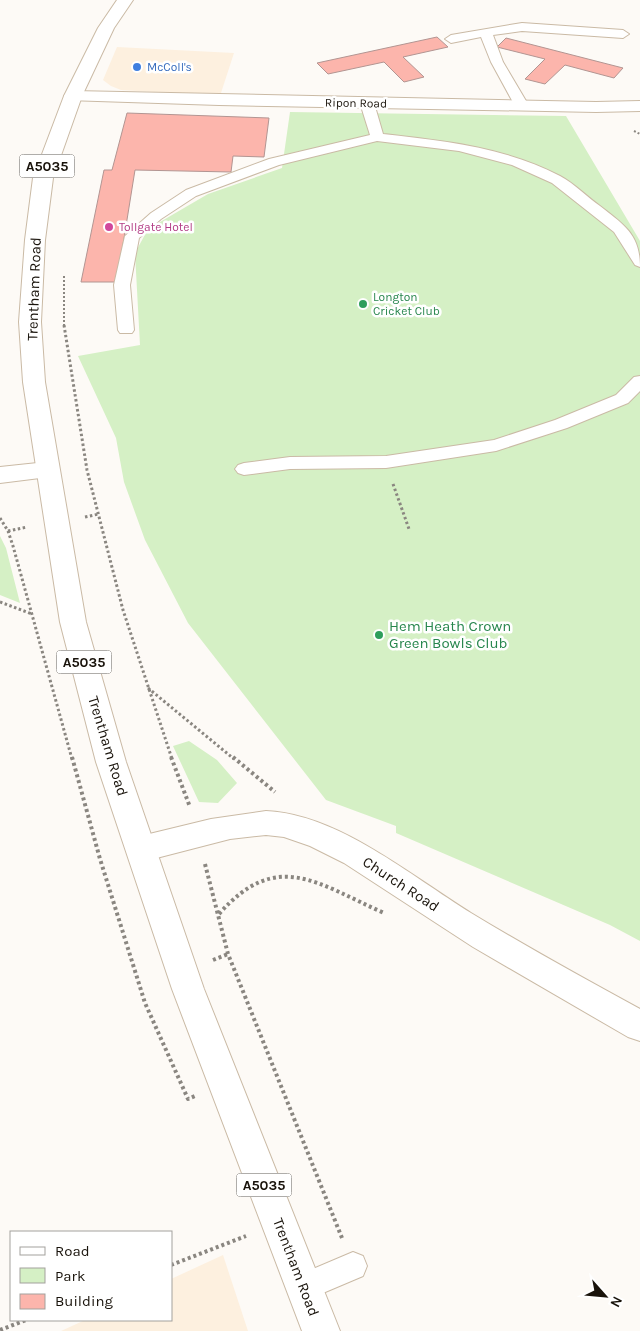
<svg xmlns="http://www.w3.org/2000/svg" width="640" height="1331" font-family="Karla,sans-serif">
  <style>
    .built { fill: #fdf0df }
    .green { fill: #d5f0c5 }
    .building { fill: #fcb5ac; stroke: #b29592 }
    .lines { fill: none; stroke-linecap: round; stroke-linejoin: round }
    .service-casing { stroke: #cabaa5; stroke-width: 2 }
    .minor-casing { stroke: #cabaa5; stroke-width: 2 }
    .tertiary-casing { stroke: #cabaa5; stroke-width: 2 }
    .primary-casing { stroke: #cabaa5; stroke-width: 2 }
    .path-far2 { stroke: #8a8680; stroke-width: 2; stroke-dasharray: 2 2; stroke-linecap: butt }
    .path-far1 { stroke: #8a8680; stroke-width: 3; stroke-dasharray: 2.5 2.5; stroke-linecap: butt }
    .path { stroke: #8a8680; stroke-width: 4; stroke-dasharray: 3 3; stroke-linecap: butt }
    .service { fill: #fff; fill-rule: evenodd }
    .minor { fill: #fff; fill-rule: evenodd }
    .tertiary { fill: #fff; fill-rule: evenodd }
    .primary { fill: #fff; fill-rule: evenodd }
    .shop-dot { fill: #3f7fe0; stroke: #fff; stroke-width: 2 }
    .hotel-dot { fill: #d1479c; stroke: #fff; stroke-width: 2 }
    .leisure-dot { fill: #2e9e5b; stroke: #fff; stroke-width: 2 }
    .labels { text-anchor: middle; stroke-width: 5; stroke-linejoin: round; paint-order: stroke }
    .far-shop-label { font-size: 12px; fill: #366cbe; stroke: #fff; text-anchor: start }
    .far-street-label { font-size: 12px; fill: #19130b; stroke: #fff }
    .far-hotel-label { font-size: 12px; fill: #b23c85; stroke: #fff; text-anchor: start }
    .far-leisure-label { font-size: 12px; fill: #27864d; stroke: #fff; text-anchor: start }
    .shield { fill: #fff; stroke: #5e5a54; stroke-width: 1 }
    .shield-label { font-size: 14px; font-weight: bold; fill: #19130b }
    .street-label { font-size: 15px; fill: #19130b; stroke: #fff }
    .leisure-label { font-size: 15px; fill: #27864d; stroke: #fff; text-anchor: start }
  </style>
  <rect width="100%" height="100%" fill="#fdfaf6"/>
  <!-- built -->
  <path class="built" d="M 117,47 L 234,53 L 220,96 L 121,90 L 111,86 L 103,80 Z
    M 223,1255 L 248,1331 L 61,1331 L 85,1320 L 171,1320 L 171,1279 Z"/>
  <!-- green -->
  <path class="green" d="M 290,112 L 566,116 L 640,241 L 640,941 L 610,925 L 396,833 L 396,826 L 326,800 L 188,623 L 145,540 L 124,482 L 116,438 L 78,356 L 140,345 L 135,253 L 148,229 L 208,194 L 282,168 Z
    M 0,536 L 6,548 L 20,603 L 0,595 Z
    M 189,741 L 217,760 L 237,783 L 218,803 L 199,802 L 173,746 Z"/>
  <!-- building -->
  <path class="building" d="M 437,37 L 448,47 L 403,57 L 424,77 L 404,82 L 384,62 L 328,74 L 317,63 Z
    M 506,38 L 623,68 L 614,78 L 565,65 L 545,84 L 525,79 L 545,59 L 497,47 Z
    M 127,113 L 269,118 L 264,157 L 233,156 L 231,172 L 135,170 L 117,282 L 81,282 L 104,170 L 112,170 Z"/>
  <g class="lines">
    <!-- service casing -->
    <g class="service-casing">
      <path id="service" d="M 522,23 L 623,30 L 629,34 L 623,38 L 522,31 L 493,35 L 503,62 L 529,106 L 522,110 L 515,106 L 491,62 L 481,37 L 451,43 L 445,39 L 451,35 Z
        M 367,99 L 374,103 L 383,134 C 444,141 505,147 560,176 C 575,184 587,197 600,206 C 624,225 640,234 640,267 L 635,265 L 614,232 L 552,183 L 512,165 L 459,151 L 377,141 L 279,165 L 196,196 L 161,219 L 139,238 L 130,285 L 134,330 L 132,333 L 120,333 L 118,330 L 114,285 L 125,236 L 151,213 L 186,190 L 269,159 L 370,135 L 360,103 Z
        M 640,376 L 640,391 L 628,403 L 567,428 L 496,451 L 386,468 L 290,469 L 244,475 L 238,473 L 235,469 L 238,465 L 244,463 L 290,457 L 386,456 L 494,440 L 555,420 L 616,395 L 634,377 Z
        M 353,1252 L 363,1256 L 367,1266 L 363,1276 L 304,1301 L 294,1297 L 290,1287 L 294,1277 Z"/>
    </g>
    <!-- minor casing -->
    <g class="minor-casing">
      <path id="minor" d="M 73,91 L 596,102 L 640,101 L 640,111 L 596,112 L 219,105 L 67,100 L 64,96 L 67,92 Z"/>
    </g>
    <!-- tertiary casing -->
    <g class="tertiary-casing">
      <path id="tertiary" d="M 47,462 L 56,464 L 59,470 L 56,476 L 0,483 L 0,467 Z
        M 266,811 C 338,814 411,876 471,913 C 527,947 583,978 640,1009 L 640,1041 L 628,1037 L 473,947 L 344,863 L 310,846 L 284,837 L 266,835 L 230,839 L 141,862 L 130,858 L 126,849 L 130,840 L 141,836 L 211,819 Z"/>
    </g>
    <!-- primary casing -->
    <g class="primary-casing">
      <path id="primary" d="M 117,0 L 133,0 L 114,28 L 82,96 L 53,178 L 45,240 L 41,322 L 45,382 L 86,622 L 126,762 L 204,989 L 340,1331 L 302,1331 L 172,989 L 96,762 L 60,622 L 23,382 L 19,322 L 25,240 L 33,178 L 64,96 L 98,28 Z"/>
    </g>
    <!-- path-far2 -->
    <path class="path-far2" d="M 634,131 L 640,134
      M 64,276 L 64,326"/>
    <!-- path-far1 -->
    <path class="path-far1" d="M 64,325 L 87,470 L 123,610 L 172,759
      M 393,484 L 409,529
      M 85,517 L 99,514
      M 0,518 L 8,531 L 13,546 L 72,759
      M 8,531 L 27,527
      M 0,602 L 32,614
      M 148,688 L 234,759"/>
    <!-- path -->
    <path class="path" d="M 72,757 L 100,859 L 145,1003 L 188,1099 L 195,1096
      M 171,757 L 190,807
      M 233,757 L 275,792
      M 205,864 L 228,954 L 342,1238
      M 219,914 C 277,848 318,884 384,913
      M 213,960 L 228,954
      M 171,1265 L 246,1236
      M 0,1330 L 26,1320"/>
    <!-- service -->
    <use href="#service" class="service"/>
    <!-- minor -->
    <use href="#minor" class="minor"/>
    <!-- tertiary -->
    <use href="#tertiary" class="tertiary"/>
    <!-- primary -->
    <use href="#primary" class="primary"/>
  </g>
  <!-- markers -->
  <circle class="shop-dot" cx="137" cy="67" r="5"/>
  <circle class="hotel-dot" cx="109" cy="227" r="5"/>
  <g class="leisure-dot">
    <circle cx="363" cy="304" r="5"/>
    <circle cx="379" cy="635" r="5"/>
  </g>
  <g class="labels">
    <!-- far-shop labels -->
    <g class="far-shop-label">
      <text x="147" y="71">McColl's</text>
    </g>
    <!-- far-street labels -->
    <g class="far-street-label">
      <text transform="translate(356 103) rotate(1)" y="4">Ripon Road</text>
    </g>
    <!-- far-hotel labels -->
    <g class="far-hotel-label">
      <text x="119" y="231">Tollgate Hotel</text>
    </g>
    <!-- far-leisure labels -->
    <g class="far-leisure-label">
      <text x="373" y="301">Longton<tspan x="373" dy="14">Cricket Club</tspan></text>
    </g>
    <!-- shield labels -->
    <g class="shield">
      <rect x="19.5" y="154.5" width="55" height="23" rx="4"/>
      <rect x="56.5" y="650.5" width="55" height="23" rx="4"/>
      <rect x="236.5" y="1173.5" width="55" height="23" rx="4"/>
    </g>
    <g class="shield-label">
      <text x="47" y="171">A5035</text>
      <text x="84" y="667">A5035</text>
      <text x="264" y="1190">A5035</text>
    </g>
    <!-- street labels -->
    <g class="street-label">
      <text transform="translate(34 289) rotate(-88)" y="5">Trentham Road</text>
      <text transform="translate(108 746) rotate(73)" y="5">Trentham Road</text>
      <text transform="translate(401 884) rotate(33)" y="5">Church Road</text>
      <text transform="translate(296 1267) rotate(69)" y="5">Trentham Road</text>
    </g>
    <!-- leisure labels -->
    <g class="leisure-label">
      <text x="389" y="631">Hem Heath Crown<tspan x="389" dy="17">Green Bowls Club</tspan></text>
    </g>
  </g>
  <!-- legend -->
  <rect x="10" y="1231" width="162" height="90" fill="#ffffff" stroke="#a3a19d"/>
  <rect x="20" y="1247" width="25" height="8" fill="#ffffff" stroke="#a3a19d"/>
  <text x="55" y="1256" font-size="15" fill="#19130b">Road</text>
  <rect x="20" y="1268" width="25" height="15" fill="#d5f0c5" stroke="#a3a19d"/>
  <text x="55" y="1281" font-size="15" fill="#19130b">Park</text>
  <rect x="20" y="1294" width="25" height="15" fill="#fcb5ac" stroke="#a3a19d"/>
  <text x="55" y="1306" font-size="15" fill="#19130b">Building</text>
  <!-- north arrow -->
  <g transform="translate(605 1296) rotate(117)" stroke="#ffffff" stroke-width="4" paint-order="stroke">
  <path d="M0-4L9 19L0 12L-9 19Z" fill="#19130b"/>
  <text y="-8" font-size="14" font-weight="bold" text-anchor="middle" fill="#19130b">N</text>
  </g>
</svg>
